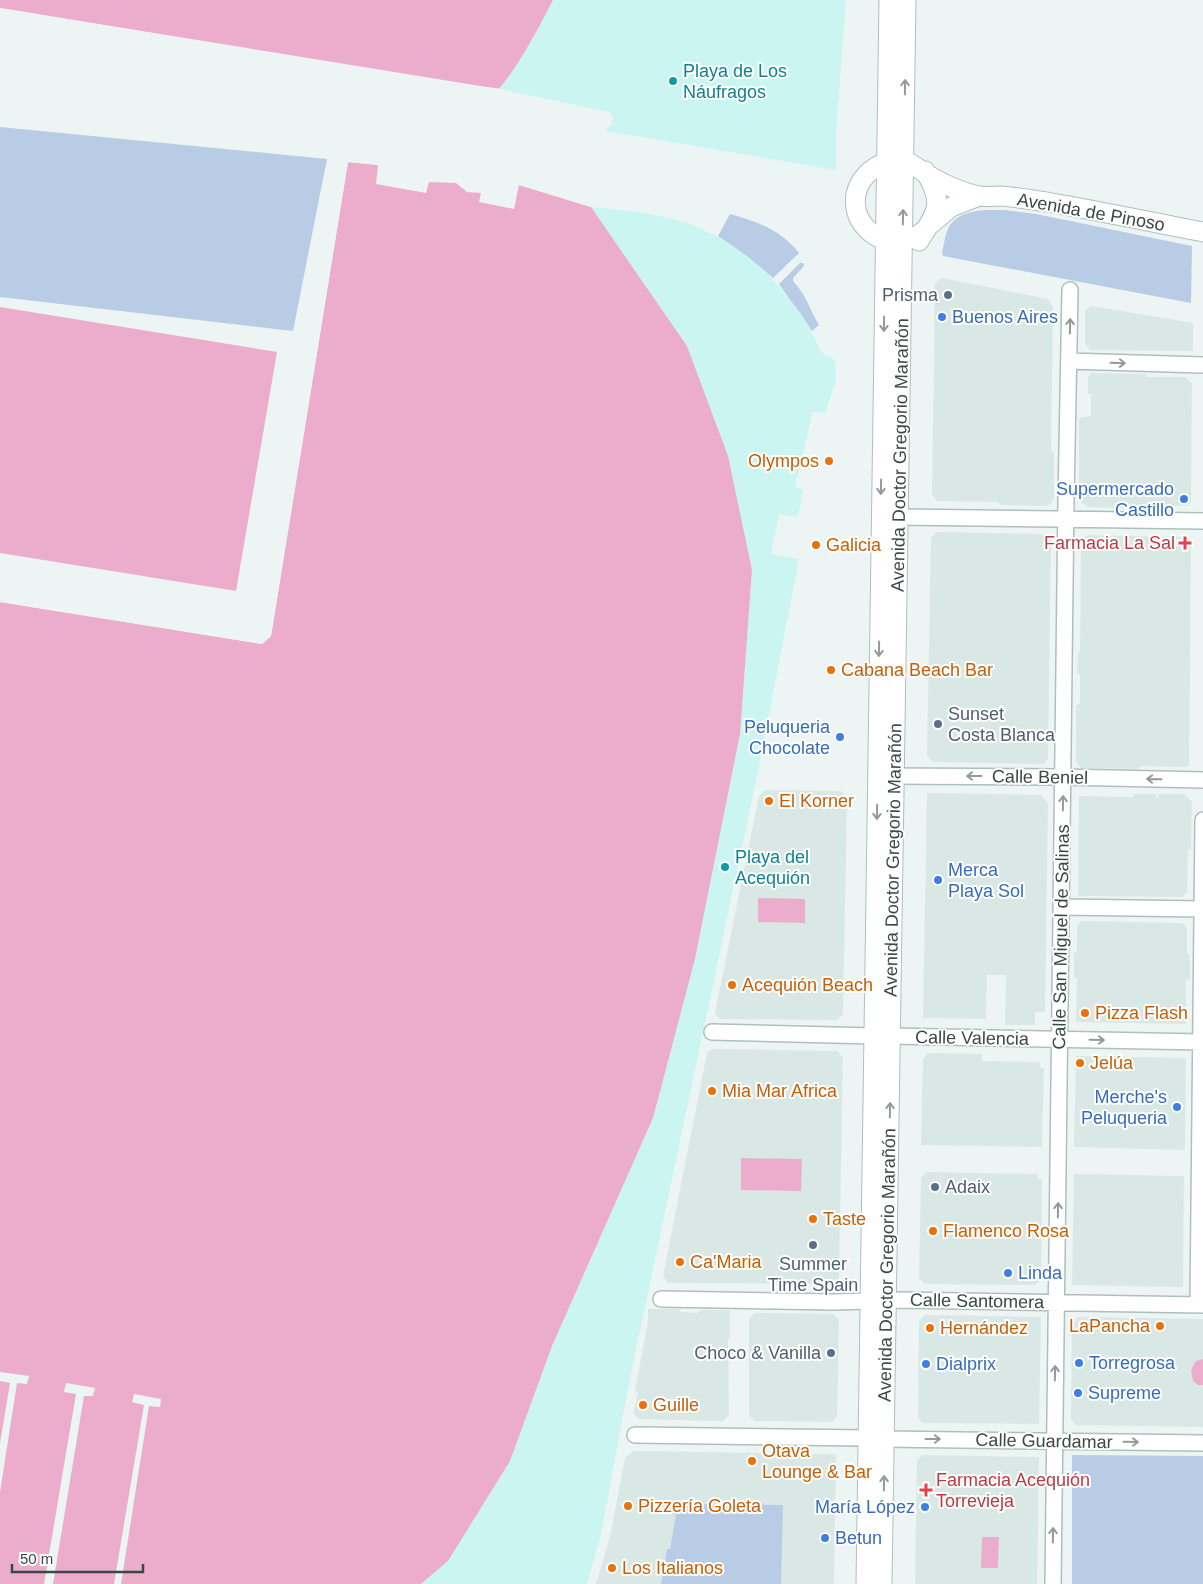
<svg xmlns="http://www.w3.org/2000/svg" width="1203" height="1584" font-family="Arial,sans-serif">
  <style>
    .residential { fill: #dae8e5 }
    .green { fill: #b8cce6 }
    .sand { fill: #cbf5f1 }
    .water { fill: #ecadcc }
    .pier { fill: #ecf5f3 }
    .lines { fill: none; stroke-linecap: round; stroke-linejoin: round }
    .minor-casing { stroke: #aec0bc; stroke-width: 18 }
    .tertiary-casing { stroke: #aec0bc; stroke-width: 21 }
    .minor { stroke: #fff; stroke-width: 15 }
    .tertiary { stroke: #fff; stroke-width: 19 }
    .oneway { stroke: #939b98 }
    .culture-dot { fill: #0f9aa8; stroke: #fff; stroke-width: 2 }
    .service-dot { fill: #5c6f8a; stroke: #fff; stroke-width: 2 }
    .shop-dot { fill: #3f7fe0; stroke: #fff; stroke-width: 2 }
    .food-dot { fill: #e8710a; stroke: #fff; stroke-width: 2 }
    .health-dot { fill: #e0444e; stroke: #fff; stroke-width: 2 }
    .labels { text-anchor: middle; stroke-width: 4; stroke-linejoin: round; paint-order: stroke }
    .culture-label { font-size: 18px; fill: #0d838f; stroke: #fff; text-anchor: start }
    .street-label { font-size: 18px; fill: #3a4944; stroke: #fff }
    .service-label { font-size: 18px; fill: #4e5e75; stroke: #fff; text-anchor: end }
    .shop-label { font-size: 18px; fill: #366cbe; stroke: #fff; text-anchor: start }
    .food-label { font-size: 18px; fill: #c56008; stroke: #fff; text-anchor: start }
    .health-label { font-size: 18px; fill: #be3a42; stroke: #fff; text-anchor: end }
  </style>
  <rect width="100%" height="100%" fill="#ecf5f3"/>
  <!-- residential -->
  <path class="residential" d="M 942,278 L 1048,299 L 1053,306 L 1051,451 L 1054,452 L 1054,498 L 1051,504 L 1046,506 L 1000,505 L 998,502 L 937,501 L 932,495 L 935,283 Z
    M 1091,306 L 1193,323 L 1193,351 L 1090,350 L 1085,344 L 1085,311 Z
    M 1091,373 L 1146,374 L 1146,377 L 1185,377 L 1192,383 L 1191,502 L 1187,506 L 1158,505 L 1156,508 L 1139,508 L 1136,505 L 1133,508 L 1120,508 L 1114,504 L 1114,508 L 1088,507 L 1081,502 L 1079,498 L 1079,418 L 1091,416 L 1091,394 L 1088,394 L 1088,377 Z
    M 937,532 L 1045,534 L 1051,540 L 1048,758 L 1043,764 L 933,762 L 927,756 L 931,538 Z
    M 1087,535 L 1185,537 L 1191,543 L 1189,766 L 1184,767 L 1141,766 L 1137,769 L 1082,768 L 1078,765 L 1076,761 L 1076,706 L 1080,703 L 1080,674 L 1077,674 L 1078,652 L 1080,652 L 1081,541 Z
    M 765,790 L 841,791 L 847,797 L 843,1014 L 837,1020 L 720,1019 L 715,1013 L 759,796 Z
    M 927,793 L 1040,795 L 1048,803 L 1045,1012 L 1035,1012 L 1035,1025 L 1005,1025 L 1006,975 L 987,975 L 986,1019 L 923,1018 Z
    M 1133,794 L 1156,794 L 1156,797 L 1158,798 L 1159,794 L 1184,794 L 1192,802 L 1191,849 L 1188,850 L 1187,892 L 1182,897 L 1078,896 L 1079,796 L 1131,797 L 1133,797 Z
    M 1082,921 L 1182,923 L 1187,928 L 1187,953 L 1190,955 L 1190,979 L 1186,981 L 1186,1024 L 1076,1022 L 1077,979 L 1074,977 L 1074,954 L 1077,950 L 1077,926 Z
    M 712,1049 L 837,1051 L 843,1057 L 839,1278 L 834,1284 L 668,1283 L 663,1276 L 707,1053 Z
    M 928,1053 L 982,1054 L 982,1061 L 1039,1062 L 1041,1068 L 1044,1068 L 1042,1147 L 921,1145 L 923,1059 Z
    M 1076,1056 L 1186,1058 L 1185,1150 L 1074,1147 Z
    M 926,1172 L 1037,1174 L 1037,1179 L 1042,1179 L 1041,1280 L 1035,1285 L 925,1284 L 919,1278 L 921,1178 Z
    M 1074,1174 L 1184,1176 L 1183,1287 L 1072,1285 Z
    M 648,1309 L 679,1309 L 681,1312 L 698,1313 L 700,1310 L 730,1310 L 730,1337 L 728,1339 L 729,1415 L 723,1421 L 638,1419 L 633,1413 L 638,1392 L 635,1391 L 648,1321 Z
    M 755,1313 L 833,1314 L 839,1319 L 837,1416 L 831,1422 L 754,1421 L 749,1415 L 749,1319 Z
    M 925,1315 L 1041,1317 L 1039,1424 L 923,1423 L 918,1417 L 919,1321 Z
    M 1078,1317 L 1203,1319 L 1203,1427 L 1076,1425 L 1071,1419 L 1072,1323 Z
    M 633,1451 L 836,1454 L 834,1584 L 596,1584 L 610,1537 L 625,1458 Z
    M 923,1455 L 1039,1457 L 1037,1584 L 915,1584 L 917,1460 Z"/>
  <!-- green -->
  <path class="green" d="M 0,127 L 327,159 L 293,331 L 0,297 Z
    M 986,210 L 1004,210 L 1036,214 L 1192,246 L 1191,303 L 943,256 L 942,252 C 944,245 945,235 948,229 C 955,214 972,211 986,210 Z
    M 730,214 C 757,221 782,231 799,253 L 773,278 L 748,257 L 718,236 Z
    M 800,263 L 803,263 L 804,266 L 793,278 L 793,281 C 803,292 807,301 813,314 C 815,318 817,321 819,325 L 812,331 L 779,284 Z
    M 1072,1455 L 1203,1456 L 1203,1584 L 1072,1584 Z
    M 673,1504 L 783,1505 L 781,1584 L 661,1584 L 667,1549 L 670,1549 L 676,1515 L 671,1513 Z"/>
  <!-- sand -->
  <path class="sand" d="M 553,0 L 846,0 L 836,133 L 836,170 L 605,131 L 611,125 L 613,118 L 609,112 L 499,89 C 521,62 537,31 553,0 Z
    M 591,207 L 640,212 L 686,222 L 718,237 L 733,246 L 763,269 L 778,285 L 802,315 L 822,353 L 835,360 L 836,379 L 825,413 L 813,411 L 795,487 L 803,490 L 798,517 L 779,514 L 771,554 L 799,559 L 757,776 L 630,1378 L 601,1535 L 587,1584 L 421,1584 L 448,1561 L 510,1461 L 552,1346 L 653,1118 L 695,959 L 740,734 L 752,570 L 687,346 Z"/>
  <!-- water -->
  <path class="water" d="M 0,0 L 553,0 C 537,31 521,62 499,89 L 0,8 Z
    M 348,162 L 378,165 L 376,184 L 426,193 L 429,182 L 456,183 L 467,192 L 481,193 L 479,202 L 514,209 L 519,185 L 591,207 L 687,346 L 728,456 L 752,570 L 740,734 L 695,959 L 653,1118 L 552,1346 L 510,1461 L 448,1561 L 421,1584 L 121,1584 L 149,1406 L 160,1407 L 161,1399 L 134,1394 L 132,1402 L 144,1405 L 114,1584 L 53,1584 L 84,1396 L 93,1396 L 95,1388 L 66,1383 L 64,1392 L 76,1394 L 44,1584 L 0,1584 L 0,1492 L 17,1383 L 27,1384 L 29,1376 L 0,1372 L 0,602 L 262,644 L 271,636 Z
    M 0,307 L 277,352 L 236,591 L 0,553 Z
    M 758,898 L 805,899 L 805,923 L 758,922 Z
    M 741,1158 L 802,1159 L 801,1191 L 741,1190 Z
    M 1203,1359 L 1203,1385 L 1198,1385 L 1193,1381 L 1191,1370 L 1196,1361 Z
    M 0,1381 L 10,1383 L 0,1443 Z
    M 982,1537 L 999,1537 L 998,1568 L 981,1568 Z"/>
  <!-- pier -->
  <path class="pier" d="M 0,8 L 461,84 L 502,89 L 499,91 L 461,86 L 0,11 Z
    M 348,160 L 378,162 L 378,165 L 348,162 L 271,636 L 262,644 L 0,602 L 0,599 L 261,641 L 269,635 L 346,162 Z
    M 521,183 L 591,204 L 592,205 L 591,207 L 519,185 Z"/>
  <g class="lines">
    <!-- minor casing -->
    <g class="minor-casing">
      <path id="minor" d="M 1069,361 L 1203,365
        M 899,517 L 1203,521
        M 885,776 L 1063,777 L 1203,780
        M 1062,907 L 1203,909
        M 712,1032 L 874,1036
        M 891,1036 L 1203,1042
        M 661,1299 L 834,1302 L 903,1300 L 1203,1305
        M 1198,1305 L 1203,820
        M 635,1435 L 868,1438
        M 884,1439 L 1203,1443
        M 1053,1584 L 1066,500 L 1070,290"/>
    </g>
    <!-- tertiary casing -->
    <g class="tertiary-casing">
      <path id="tertiary" d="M 931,224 L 951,207 L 979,196
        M 925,230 C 883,265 833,212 866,175 C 874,167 885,161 896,161 C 913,161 917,169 930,176 C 942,184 964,193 979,196 C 986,197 994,196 1001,196 C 1016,197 1032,200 1047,202 C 1099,211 1151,222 1203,232
        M 919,241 C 937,211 945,205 925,171
        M 866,1584 L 889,0
        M 882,1584 L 906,0"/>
    </g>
    <!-- minor -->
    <use href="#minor" class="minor"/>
    <!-- tertiary -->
    <use href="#tertiary" class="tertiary"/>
  </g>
  <!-- one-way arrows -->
  <defs><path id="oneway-shaft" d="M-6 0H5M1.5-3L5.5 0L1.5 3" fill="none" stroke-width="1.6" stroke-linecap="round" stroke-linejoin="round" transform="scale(1.25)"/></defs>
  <g class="oneway">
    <use href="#oneway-shaft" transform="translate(905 87) rotate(-89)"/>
    <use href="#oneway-shaft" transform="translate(903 217) rotate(-89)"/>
    <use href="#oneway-shaft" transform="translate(884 324) rotate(91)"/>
    <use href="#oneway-shaft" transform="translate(1070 326) rotate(-89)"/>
    <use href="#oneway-shaft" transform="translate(1118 363) rotate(2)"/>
    <use href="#oneway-shaft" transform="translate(881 487) rotate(91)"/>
    <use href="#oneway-shaft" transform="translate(879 649) rotate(91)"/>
    <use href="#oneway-shaft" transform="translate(974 776) rotate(-180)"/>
    <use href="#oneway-shaft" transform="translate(1154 779) rotate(-179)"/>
    <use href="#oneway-shaft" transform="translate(1063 803) rotate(-89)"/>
    <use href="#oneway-shaft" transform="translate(877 812) rotate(91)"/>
    <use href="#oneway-shaft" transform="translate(1097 1040) rotate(1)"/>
    <use href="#oneway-shaft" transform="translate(890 1110) rotate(-89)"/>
    <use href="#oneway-shaft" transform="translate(1058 1210) rotate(-89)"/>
    <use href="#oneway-shaft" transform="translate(1055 1373) rotate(-89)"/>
    <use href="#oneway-shaft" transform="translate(933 1439)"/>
    <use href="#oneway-shaft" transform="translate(1131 1442) rotate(1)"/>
    <use href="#oneway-shaft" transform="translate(884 1483) rotate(-89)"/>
    <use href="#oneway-shaft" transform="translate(1053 1535) rotate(-89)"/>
  </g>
  <!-- markers -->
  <g class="culture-dot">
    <circle cx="673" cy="81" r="5"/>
    <circle cx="725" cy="867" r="5"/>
  </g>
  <g class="service-dot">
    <circle cx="948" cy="295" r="5"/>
    <circle cx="938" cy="724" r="5"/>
    <circle cx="935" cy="1187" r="5"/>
    <circle cx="813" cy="1245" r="5"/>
    <circle cx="831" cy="1353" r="5"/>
  </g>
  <g class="shop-dot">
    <circle cx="942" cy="317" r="5"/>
    <circle cx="1184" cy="499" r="5"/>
    <circle cx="840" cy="737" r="5"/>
    <circle cx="938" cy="880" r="5"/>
    <circle cx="1177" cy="1107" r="5"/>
    <circle cx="1008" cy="1273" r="5"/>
    <circle cx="1079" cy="1363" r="5"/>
    <circle cx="926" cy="1364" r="5"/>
    <circle cx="1078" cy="1393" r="5"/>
    <circle cx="925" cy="1507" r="5"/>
    <circle cx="825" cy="1538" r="5"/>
  </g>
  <g class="food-dot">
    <circle cx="829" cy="461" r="5"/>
    <circle cx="816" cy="545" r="5"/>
    <circle cx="831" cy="670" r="5"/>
    <circle cx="769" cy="801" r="5"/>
    <circle cx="732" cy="985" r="5"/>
    <circle cx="1085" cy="1013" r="5"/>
    <circle cx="1080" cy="1063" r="5"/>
    <circle cx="712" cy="1091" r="5"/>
    <circle cx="813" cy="1219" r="5"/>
    <circle cx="933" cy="1231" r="5"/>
    <circle cx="680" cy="1262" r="5"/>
    <circle cx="1160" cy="1326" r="5"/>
    <circle cx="930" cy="1328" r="5"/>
    <circle cx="643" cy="1405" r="5"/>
    <circle cx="752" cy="1461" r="5"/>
    <circle cx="628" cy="1506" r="5"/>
    <circle cx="612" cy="1568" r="5"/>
  </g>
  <g class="health-dot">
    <path d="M1182.5 535.5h5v5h5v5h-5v5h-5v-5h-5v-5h5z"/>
    <path d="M923.5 1482.5h5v5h5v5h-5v5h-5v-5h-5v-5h5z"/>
  </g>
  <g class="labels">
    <!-- culture labels -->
    <g class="culture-label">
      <text x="683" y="77">Playa de Los<tspan x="683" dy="21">Náufragos</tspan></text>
      <text x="735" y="863">Playa del<tspan x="735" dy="21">Acequión</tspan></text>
    </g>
    <!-- street labels -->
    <g class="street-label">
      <text transform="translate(1091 212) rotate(10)" y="6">Avenida de Pinoso</text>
      <text transform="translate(900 455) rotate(-89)" y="6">Avenida Doctor Gregorio Marañón</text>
      <text transform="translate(1040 777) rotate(1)" y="6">Calle Beniel</text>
      <text transform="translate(893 860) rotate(-89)" y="6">Avenida Doctor Gregorio Marañón</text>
      <text transform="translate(1061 937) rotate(-89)" y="6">Calle San Miguel de Salinas</text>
      <text transform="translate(972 1038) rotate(1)" y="6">Calle Valencia</text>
      <text transform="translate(887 1265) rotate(-89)" y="6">Avenida Doctor Gregorio Marañón</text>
      <text transform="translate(977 1301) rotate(1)" y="6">Calle Santomera</text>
      <text transform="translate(1044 1441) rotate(1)" y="6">Calle Guardamar</text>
    </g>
    <!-- service labels -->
    <g class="service-label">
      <text x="938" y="301">Prisma</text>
      <text x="948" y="720" text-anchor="start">Sunset<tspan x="948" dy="21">Costa Blanca</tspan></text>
      <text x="945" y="1193" text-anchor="start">Adaix</text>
      <text x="813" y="1270" text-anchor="middle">Summer<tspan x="813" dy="21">Time Spain</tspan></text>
      <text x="821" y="1359">Choco &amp; Vanilla</text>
    </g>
    <!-- shop labels -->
    <g class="shop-label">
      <text x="952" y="323">Buenos Aires</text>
      <text x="1174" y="495" text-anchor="end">Supermercado<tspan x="1174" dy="21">Castillo</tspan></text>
      <text x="830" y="733" text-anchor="end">Peluqueria<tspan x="830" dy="21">Chocolate</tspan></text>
      <text x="948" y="876">Merca<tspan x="948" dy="21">Playa Sol</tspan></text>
      <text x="1167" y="1103" text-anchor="end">Merche's<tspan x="1167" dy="21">Peluqueria</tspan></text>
      <text x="1018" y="1279">Linda</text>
      <text x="1089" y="1369">Torregrosa</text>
      <text x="936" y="1370">Dialprix</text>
      <text x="1088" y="1399">Supreme</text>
      <text x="915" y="1513" text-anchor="end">María López</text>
      <text x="835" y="1544">Betun</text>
    </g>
    <!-- food labels -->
    <g class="food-label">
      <text x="819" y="467" text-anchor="end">Olympos</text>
      <text x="826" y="551">Galicia</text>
      <text x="841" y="676">Cabana Beach Bar</text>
      <text x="779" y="807">El Korner</text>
      <text x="742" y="991">Acequión Beach</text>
      <text x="1095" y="1019">Pizza Flash</text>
      <text x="1090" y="1069">Jelúa</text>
      <text x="722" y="1097">Mia Mar Africa</text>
      <text x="823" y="1225">Taste</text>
      <text x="943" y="1237">Flamenco Rosa</text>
      <text x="690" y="1268">Ca'Maria</text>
      <text x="1150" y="1332" text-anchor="end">LaPancha</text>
      <text x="940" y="1334">Hernández</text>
      <text x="653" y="1411">Guille</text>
      <text x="762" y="1457">Otava<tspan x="762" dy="21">Lounge &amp; Bar</tspan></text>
      <text x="638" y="1512">Pizzería Goleta</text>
      <text x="622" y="1574">Los Italianos</text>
    </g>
    <!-- health labels -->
    <g class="health-label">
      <text x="1175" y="549">Farmacia La Sal</text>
      <text x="936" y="1486" text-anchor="start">Farmacia Acequión<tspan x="936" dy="21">Torrevieja</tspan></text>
    </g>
  </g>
  <!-- scale -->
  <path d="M12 1564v8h131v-8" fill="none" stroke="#3a4944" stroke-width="2.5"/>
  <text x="20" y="1564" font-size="15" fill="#3a4944" stroke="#ffffff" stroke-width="4" paint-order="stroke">50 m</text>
</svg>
